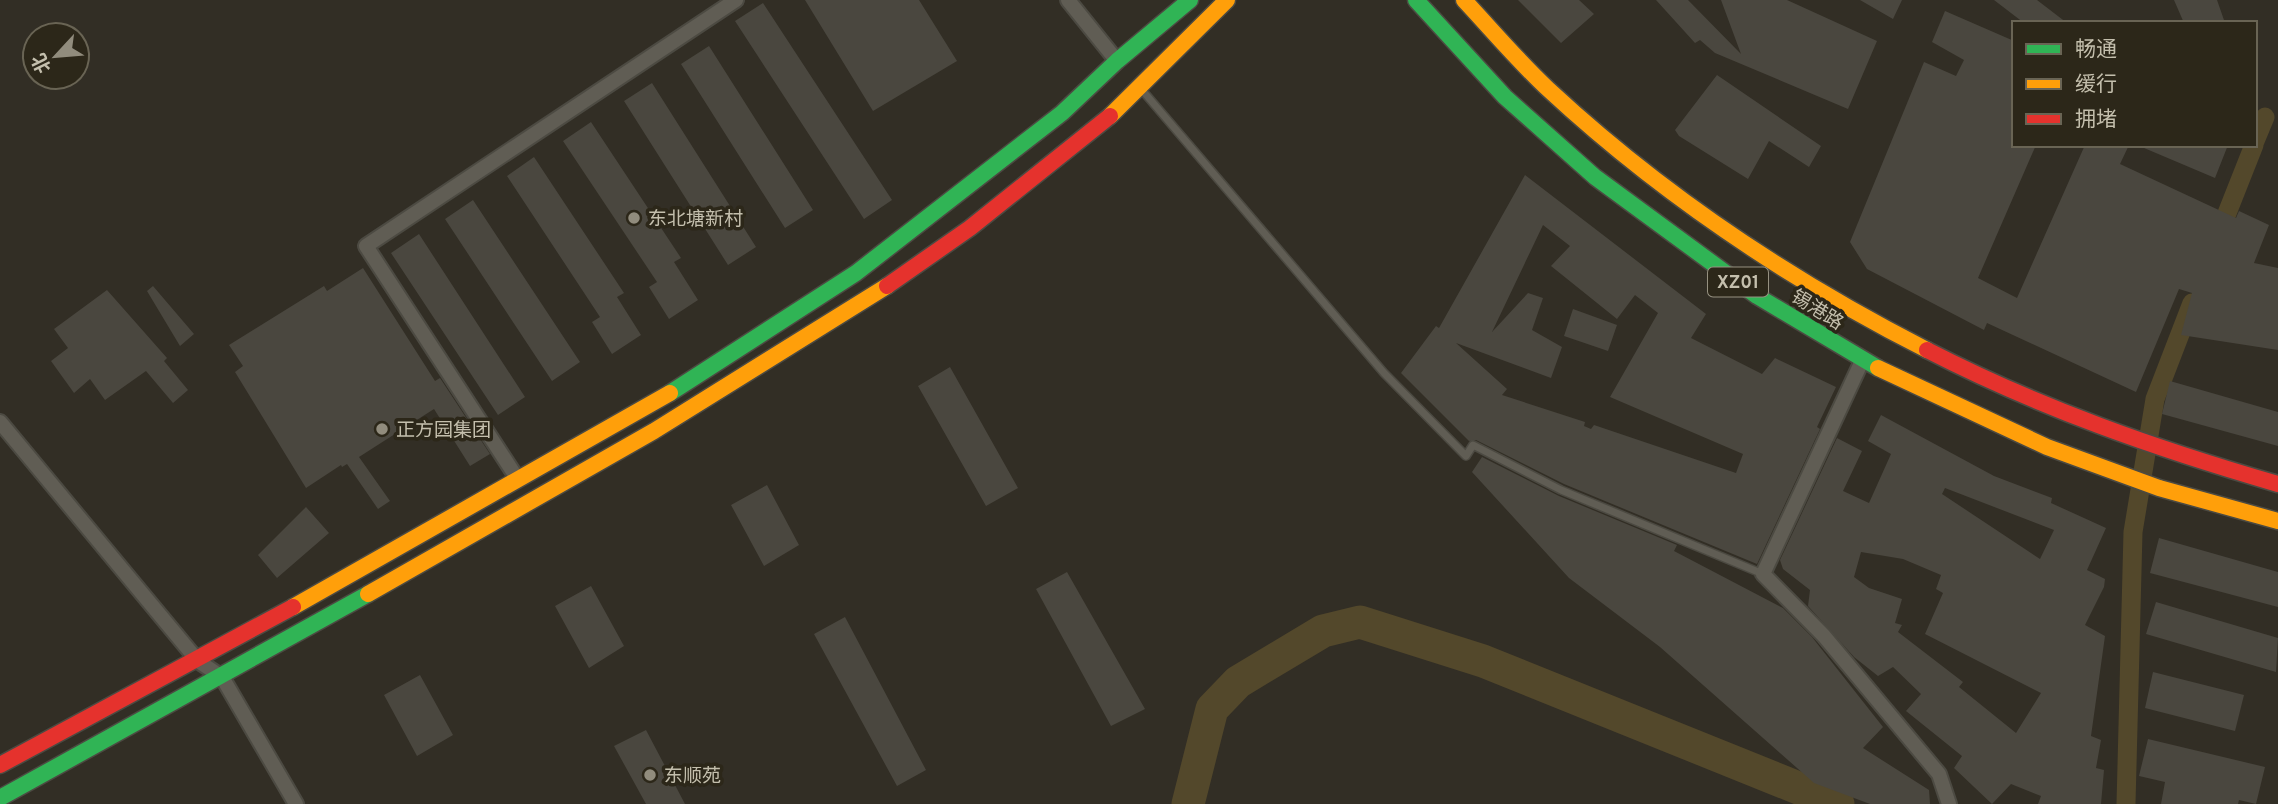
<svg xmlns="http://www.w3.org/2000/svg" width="2278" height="804" font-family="Overpass,'Noto Sans SC',sans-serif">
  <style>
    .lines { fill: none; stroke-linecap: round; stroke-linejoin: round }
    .canal { stroke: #53482b; stroke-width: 19 }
    .river { stroke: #53482b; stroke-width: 33 }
    .building { fill: #4a473f; fill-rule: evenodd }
    .lane-casing { stroke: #4c4a42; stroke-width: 10 }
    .street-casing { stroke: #4c4a42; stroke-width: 18 }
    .fast-casing { stroke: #4c4a42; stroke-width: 19 }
    .slow-casing { stroke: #4c4a42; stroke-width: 19 }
    .jam-casing { stroke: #4c4a42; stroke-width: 19 }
    .lane { stroke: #605d54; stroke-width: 7 }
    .street { stroke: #605d54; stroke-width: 14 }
    .fast { stroke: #30b455; stroke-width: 16 }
    .slow { stroke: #ff9f0a; stroke-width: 16 }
    .jam { stroke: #e5322d; stroke-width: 16 }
    .poi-dot { fill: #918c7d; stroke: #2c2719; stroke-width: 2.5 }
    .labels { text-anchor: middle; stroke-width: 7; stroke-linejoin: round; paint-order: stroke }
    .shield { fill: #2c2719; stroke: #969181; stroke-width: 2 }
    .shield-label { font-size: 18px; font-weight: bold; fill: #c4bfad }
    .poi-label { font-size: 19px; fill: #c4bfad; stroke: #2c2719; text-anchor: start }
    .street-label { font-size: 19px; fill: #c4bfad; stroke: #2c2719 }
  </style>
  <rect width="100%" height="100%" fill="#322e25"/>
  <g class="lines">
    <!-- canal -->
    <path class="canal" d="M 2255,141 L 2265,117
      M 2218,236 L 2254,145
      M 2126,804 L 2133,532 L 2155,399 L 2192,303"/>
    <!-- river -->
    <path class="river" d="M 1188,804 L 1212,709 L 1238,682 L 1323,631 L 1360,622 L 1483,661 L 1838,804"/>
  </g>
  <!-- building -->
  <path class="building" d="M 805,0 L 919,0 L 957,61 L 873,111 Z
    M 1518,0 L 1579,0 L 1594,14 L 1561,43 Z
    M 1656,0 L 1688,0 L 1741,54 L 1721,0 L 1787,0 L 1877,41 L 1848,109 L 1715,53 L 1700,40 L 1695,43 Z
    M 1860,0 L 1902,0 L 1893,19 Z
    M 1994,0 L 2037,0 L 2067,23 L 2024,23 Z
    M 2174,0 L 2217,0 L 2225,23 L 2184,23 Z
    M 763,3 L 892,200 L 864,219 L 735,21 Z
    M 1945,11 L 2014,41 L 2014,145 L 2036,145 L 1978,278 L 2017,298 L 2085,145 L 2129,145 L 2120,164 L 2236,218 L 2239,211 L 2269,225 L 2254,263 L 2278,268 L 2278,350 L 2181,335 L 2192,293 L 2179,289 L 2136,392 L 1987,323 L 1984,330 L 1867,269 L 1850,242 L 1924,62 L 1956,76 L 1964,60 L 1932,42 Z
    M 709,46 L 813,210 L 785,228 L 681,64 Z
    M 1717,75 L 1821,146 L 1809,167 L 1769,141 L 1748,179 L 1679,136 L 1675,130 Z
    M 652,83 L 756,247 L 728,265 L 624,101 Z
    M 591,122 L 681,258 L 674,262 L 698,300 L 669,319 L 649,287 L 657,282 L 563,141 Z
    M 2137,145 L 2228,145 L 2215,178 Z
    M 534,157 L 624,293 L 617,297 L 641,335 L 612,354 L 592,322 L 600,317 L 507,176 Z
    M 1525,175 L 1706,314 L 1691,338 L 1762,374 L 1775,358 L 1836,387 L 1817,427 L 1820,429 L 1757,564 L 1564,484 L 1476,440 L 1469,441 L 1401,373 L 1436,326 L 1439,328 ZM 1543,225 L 1570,246 L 1551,266 L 1617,319 L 1635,295 L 1658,313 L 1610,397 L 1743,454 L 1736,473 L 1594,425 L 1591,429 L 1584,426 L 1585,422 L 1502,395 L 1507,389 L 1456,343 L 1551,378 L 1562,347 L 1532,330 L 1543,298 L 1528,293 L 1492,332 Z
    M 473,200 L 580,362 L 552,381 L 445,219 Z
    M 419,234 L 525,397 L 498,415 L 391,253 Z
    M 363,268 L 435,381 L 440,378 L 490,454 L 470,466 L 434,409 L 359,457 L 390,501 L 378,509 L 347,464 L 342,467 L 341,465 L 306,488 L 235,372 L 243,366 L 229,345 L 324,286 L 327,291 Z
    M 153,286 L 194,334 L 180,346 L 147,291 Z
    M 107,290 L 167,358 L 164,361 L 188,390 L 173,403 L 146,371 L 105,400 L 90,379 L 74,393 L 51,361 L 68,348 L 54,329 Z
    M 1573,309 L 1617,325 L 1608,351 L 1564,336 Z
    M 950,367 L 1018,488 L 986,506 L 918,386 Z
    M 2170,381 L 2278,412 L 2278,446 L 2162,414 Z
    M 1881,415 L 1994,476 L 2052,498 L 2051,503 L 2106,528 L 2087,570 L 2105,579 L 2104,587 L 2085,625 L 2105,636 L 2091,736 L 2101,740 L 2096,768 L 2104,770 L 2101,804 L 2038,804 L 2041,796 L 2011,784 L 1992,804 L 1954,768 L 1962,756 L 1906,711 L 1921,694 L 1893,667 L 1878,676 L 1854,657 L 1808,606 L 1810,590 L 1783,569 L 1780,560 L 1837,438 L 1862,451 L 1843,491 L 1869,503 L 1891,454 L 1868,441 ZM 1945,488 L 2054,530 L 2040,559 L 1942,494 ZM 1861,552 L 1903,559 L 1941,575 L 1936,589 L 1943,593 L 1925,634 L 2041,693 L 2016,733 L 1959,687 L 1963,682 L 1898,632 L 1902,625 L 1895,623 L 1902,599 L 1869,588 L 1854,577 Z
    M 1482,457 L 1559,496 L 1677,545 L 1674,551 L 1783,608 L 1812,637 L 1883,727 L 1863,748 L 1929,790 L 1930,804 L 1870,804 L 1814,783 L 1660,647 L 1569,578 L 1472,472 Z
    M 767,485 L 799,545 L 764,566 L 731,505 Z
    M 306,507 L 329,533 L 277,578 L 258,555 Z
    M 2159,538 L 2278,572 L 2278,607 L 2150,573 Z
    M 1067,572 L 1145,709 L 1111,726 L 1036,589 Z
    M 591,586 L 624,646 L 589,668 L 555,606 Z
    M 2156,602 L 2278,638 L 2276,672 L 2146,634 Z
    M 845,617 L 926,770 L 897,786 L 814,634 Z
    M 2153,672 L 2244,695 L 2235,731 L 2145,708 Z
    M 420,675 L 453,735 L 417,756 L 384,695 Z
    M 646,730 L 685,804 L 646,804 L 614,746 Z
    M 2148,739 L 2265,767 L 2256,804 L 2239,800 L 2238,804 L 2161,804 L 2165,782 L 2139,776 Z"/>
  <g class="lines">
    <!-- lane casing -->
    <g class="lane-casing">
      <path id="lane" d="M 1142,90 L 1384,373 L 1466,456 L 1473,445 L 1561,490 L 1763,574"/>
    </g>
    <!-- street casing -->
    <g class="street-casing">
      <path id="street" d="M 1068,0 L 1117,61
        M 1862,361 L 1763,574 L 1824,636 L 1939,774 L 1949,804
        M 0,422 L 198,661 L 222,677 L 296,804
        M 517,478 L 366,246 L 736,0"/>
    </g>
    <!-- fast casing -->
    <g class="fast-casing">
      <path id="fast" d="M 1416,0 L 1505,97 L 1595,177 L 1757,296 L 1878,368
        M 670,393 L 856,273 L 1062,113 L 1117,61 L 1190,0
        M 0,798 L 368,594"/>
    </g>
    <!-- slow casing -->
    <g class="slow-casing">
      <path id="slow" d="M 1464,0 C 1492,30 1518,61 1548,89 C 1660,193 1792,281 1927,350
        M 1110,116 L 1227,0
        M 1878,368 L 2047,447 L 2159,488 L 2278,521
        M 368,594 L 654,431 L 887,286
        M 293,607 L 670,393"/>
    </g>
    <!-- jam casing -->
    <g class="jam-casing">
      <path id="jam" d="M 887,286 L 970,228 L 1110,116
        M 1927,350 C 2040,408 2157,449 2278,484
        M 0,765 L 293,607"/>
    </g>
    <!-- lane -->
    <use href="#lane" class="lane"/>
    <!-- street -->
    <use href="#street" class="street"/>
    <!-- fast -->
    <use href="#fast" class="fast"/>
    <!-- slow -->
    <use href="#slow" class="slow"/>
    <!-- jam -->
    <use href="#jam" class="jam"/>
  </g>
  <!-- markers -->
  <g class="poi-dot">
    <circle cx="634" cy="218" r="7"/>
    <circle cx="382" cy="429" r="7"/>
    <circle cx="650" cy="775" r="7"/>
  </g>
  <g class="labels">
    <!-- shield labels -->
    <rect class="shield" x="1708" y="267.5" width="60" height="29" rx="5"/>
    <g class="shield-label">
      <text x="1738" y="288">XZ01</text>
    </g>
    <!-- poi labels -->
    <g class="poi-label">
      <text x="648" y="225">东北塘新村</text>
      <text x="396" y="436">正方园集团</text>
      <text x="664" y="782">东顺苑</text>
    </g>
    <!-- street labels -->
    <g class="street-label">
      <text transform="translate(1818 309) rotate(32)" y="7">锡港路</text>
    </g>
  </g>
  <!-- legend -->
  <rect x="2012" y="21" width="245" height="126" fill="#2c2719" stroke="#696454" stroke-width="2"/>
  <rect x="2026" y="44" width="35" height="10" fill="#30b455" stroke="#696454" stroke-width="2"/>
  <text x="2075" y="56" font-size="21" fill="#c4bfad">畅通</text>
  <rect x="2026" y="79" width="35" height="10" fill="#ff9f0a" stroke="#696454" stroke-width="2"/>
  <text x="2075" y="91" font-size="21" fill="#c4bfad">缓行</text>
  <rect x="2026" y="114" width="35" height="10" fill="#e5322d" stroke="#696454" stroke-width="2"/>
  <text x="2075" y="126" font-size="21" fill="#c4bfad">拥堵</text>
  <!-- north arrow -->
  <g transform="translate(56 56) rotate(244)"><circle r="33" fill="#2c2719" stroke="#696454" stroke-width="2"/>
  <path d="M0-5L12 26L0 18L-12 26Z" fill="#918c7d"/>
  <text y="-10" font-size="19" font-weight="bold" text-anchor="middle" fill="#c4bfad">北</text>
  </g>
</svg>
